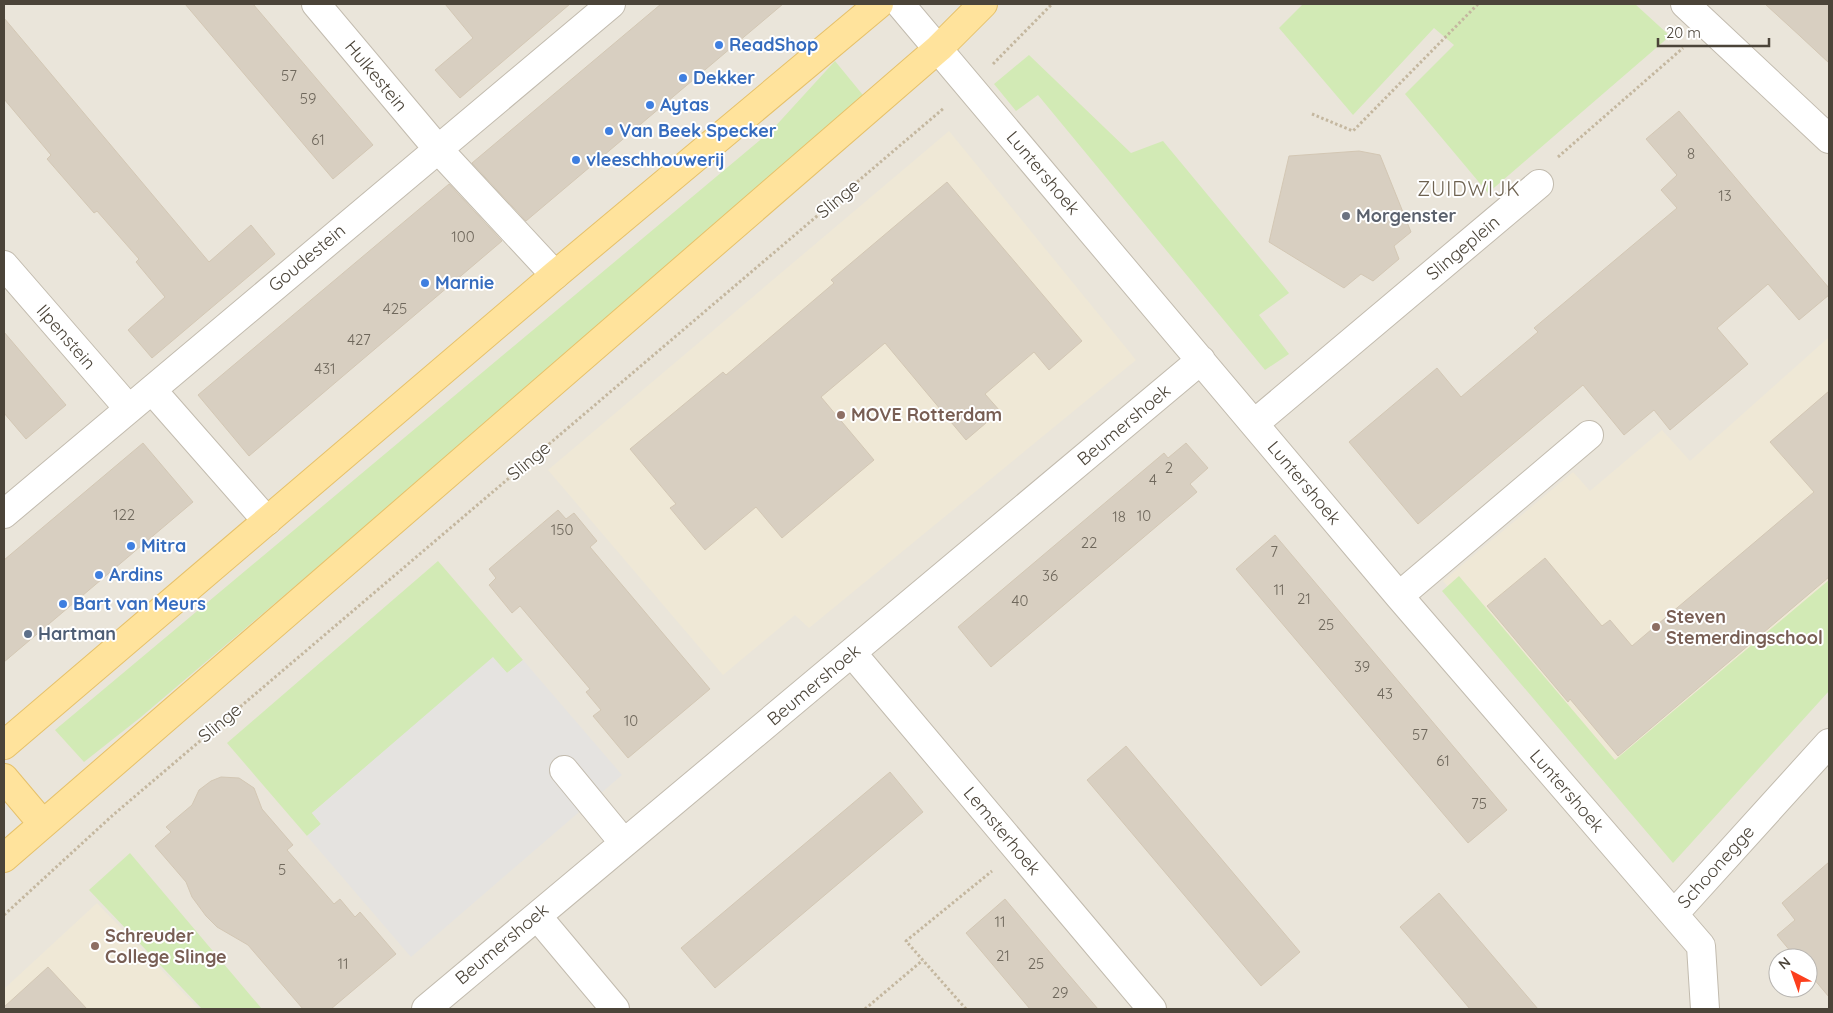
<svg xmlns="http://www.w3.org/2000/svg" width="1833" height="1013" font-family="Quicksand,sans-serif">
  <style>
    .residential { fill: #eae5da; fill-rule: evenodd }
    .education { fill: #efe8d6 }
    .green { fill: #d2eab5 }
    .parking { fill: #e5e3e0 }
    .building { fill: #d8cfc1; stroke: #d3c7b4 }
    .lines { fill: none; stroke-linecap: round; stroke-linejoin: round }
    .minor-casing { stroke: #c2bbae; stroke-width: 30 }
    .major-casing { stroke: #e6c16a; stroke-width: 30 }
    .path { stroke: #c4b79f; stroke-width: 3; stroke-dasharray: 2.5 2.5; stroke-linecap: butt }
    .minor { stroke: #fff; stroke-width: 28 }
    .major { stroke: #ffe39c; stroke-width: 28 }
    .shop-dot { fill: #3f7fe0; stroke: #fff; stroke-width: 2 }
    .worship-dot { fill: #6b7280; stroke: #fff; stroke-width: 2 }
    .education-dot { fill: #8d6e63; stroke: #fff; stroke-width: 2 }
    .service-dot { fill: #5c6f8a; stroke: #fff; stroke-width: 2 }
    .labels { text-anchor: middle; stroke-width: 4; stroke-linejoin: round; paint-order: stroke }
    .number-label { font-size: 15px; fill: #6e675b }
    .shop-label { font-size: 18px; font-weight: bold; fill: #366cbe; stroke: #fff; text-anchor: start }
    .street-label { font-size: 18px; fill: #4b4439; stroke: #fff }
    .worship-label { font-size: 18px; font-weight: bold; fill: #5b616d; stroke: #fff; text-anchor: start }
    .education-label { font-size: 18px; font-weight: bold; fill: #785e54; stroke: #fff; text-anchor: start }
    .service-label { font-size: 18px; font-weight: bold; fill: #4e5e75; stroke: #fff; text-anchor: start }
    .quarter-label { font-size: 20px; letter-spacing: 1px; fill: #6e6250; stroke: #fff }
  </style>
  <rect width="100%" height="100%" fill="#f6f3ec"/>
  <!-- residential -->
  <path class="residential" d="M 4,4 L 1829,4 L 1829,1009 L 4,1009 ZM 1778,958 L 1808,958 L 1808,988 L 1778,988 Z"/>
  <!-- education -->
  <path class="education" d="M 949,131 L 1136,360 L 809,628 L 795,615 L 723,675 L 548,470 Z
    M 1829,337 L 1829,674 L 1674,846 L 1443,581 L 1573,472 L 1590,491 L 1662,430 L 1690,461 Z
    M 97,903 L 199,1009 L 4,1009 L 4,989 Z"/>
  <!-- green -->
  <path class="green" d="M 1303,4 L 1635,4 L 1670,36 L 1488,193 L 1405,94 L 1454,45 L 1434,28 L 1353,115 L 1279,28 Z
    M 1029,55 L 1131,153 L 1163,141 L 1289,293 L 1259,315 L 1289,354 L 1265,370 L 1038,95 L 1016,111 L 994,84 Z
    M 835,61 L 867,100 L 141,717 L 84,762 L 55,730 L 771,131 Z
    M 438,561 L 523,660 L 507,673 L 493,658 L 312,813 L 321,824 L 307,836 L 227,743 Z
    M 1459,576 L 1615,760 L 1829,580 L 1829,691 L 1673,863 L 1442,591 Z
    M 130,853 L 262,1009 L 202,1009 L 89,890 Z"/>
  <!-- parking -->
  <path class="parking" d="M 493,657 L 507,673 L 523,660 L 622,775 L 411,957 L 307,836 L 321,824 L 312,813 Z"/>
  <!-- building -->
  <path class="building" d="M 185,4 L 253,4 L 373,145 L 333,179 Z
    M 445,4 L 570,4 L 460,98 L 435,70 L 473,38 Z
    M 661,4 L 783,4 L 526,221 L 472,163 Z
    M 1765,4 L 1829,4 L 1829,63 L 1800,36 Z
    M 4,18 L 209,262 L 251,225 L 275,254 L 152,358 L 128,330 L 165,297 L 136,262 L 139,259 L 97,211 L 94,213 L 47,159 L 51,155 L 4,99 Z
    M 1679,111 L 1829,288 L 1829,295 L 1799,320 L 1768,284 L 1717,328 L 1748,364 L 1670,430 L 1654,410 L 1624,435 L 1583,385 L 1418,524 L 1349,442 L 1437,368 L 1461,397 L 1538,332 L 1534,328 L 1677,208 L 1661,190 L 1677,175 L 1646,139 Z
    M 1359,151 L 1380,155 L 1411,232 L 1394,246 L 1399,259 L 1373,281 L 1361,274 L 1344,288 L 1269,242 L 1289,156 Z
    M 947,182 L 1082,341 L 1049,370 L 1034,352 L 985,394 L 1000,411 L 966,440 L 885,343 L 821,397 L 874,460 L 782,538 L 756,507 L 705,550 L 670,508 L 676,504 L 630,449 L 723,372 L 726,375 L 834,283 L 831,280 Z
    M 449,184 L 502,241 L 249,456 L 198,395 Z
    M 4,332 L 66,405 L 26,439 L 4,413 Z
    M 1829,391 L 1829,577 L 1618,756 L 1570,699 L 1568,702 L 1487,606 L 1545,558 L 1602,626 L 1610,620 L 1632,646 L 1814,492 L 1770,442 Z
    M 143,443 L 193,502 L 4,662 L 4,560 Z
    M 1186,443 L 1208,468 L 1190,484 L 1197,492 L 991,667 L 958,627 L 1164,453 L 1168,458 Z
    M 558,510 L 566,519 L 574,513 L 597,541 L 590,547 L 710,689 L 628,758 L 593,716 L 601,710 L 586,692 L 590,689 L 520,606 L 512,613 L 489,585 L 496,578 L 489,569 Z
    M 1275,535 L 1507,810 L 1468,843 L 1236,569 Z
    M 1126,746 L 1300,952 L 1261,986 L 1087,780 Z
    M 890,772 L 923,812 L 715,988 L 681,948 Z
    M 221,777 L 239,778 L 254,788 L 262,809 L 293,845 L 287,850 L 334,904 L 340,899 L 355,917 L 360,912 L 396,954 L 331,1009 L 303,1009 L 248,945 L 217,927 L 206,916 L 192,897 L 186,882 L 155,846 L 171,832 L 166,827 L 192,805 L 199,790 L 211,781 Z
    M 1829,862 L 1829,997 L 1808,972 L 1808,958 L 1796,958 L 1777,935 L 1795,920 L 1782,903 Z
    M 1439,893 L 1474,934 L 1538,1009 L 1470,1009 L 1414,943 L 1400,927 Z
    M 1005,899 L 1063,968 L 1098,1009 L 1030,1009 L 966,933 Z
    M 48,967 L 87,1009 L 4,1009 L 4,1007 Z"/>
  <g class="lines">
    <!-- minor casing -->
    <g class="minor-casing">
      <path id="minor" d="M 316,4 L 437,148 L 555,275
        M 900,4 L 1399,596 L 1701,946 L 1705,1009
        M 1685,4 L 1829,139
        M 4,265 L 129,409
        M 152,390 L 267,521
        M 1255,423 L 1539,184
        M 4,514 L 611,4
        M 1399,596 L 1589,435
        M 852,653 L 1152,1009
        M 564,770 L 624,843
        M 1674,914 L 1829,743
        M 537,916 L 615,1009
        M 426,1009 L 1201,360"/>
    </g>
    <!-- major casing -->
    <g class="major-casing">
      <path id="major" d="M 4,745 L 555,275 L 879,4
        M 4,778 L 42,823
        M 4,858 L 939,48 L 983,4"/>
    </g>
    <!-- path -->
    <path class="path" d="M 993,64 L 1052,4
      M 1312,114 L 1353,131 L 1478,4
      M 1558,157 L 1683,48
      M 4,915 L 113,815 L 944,108
      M 865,1009 L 923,960
      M 966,1009 L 906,941 L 992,871"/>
    <!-- minor -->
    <use href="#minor" class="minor"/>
    <!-- major -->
    <use href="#major" class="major"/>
  </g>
  <!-- markers -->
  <g class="shop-dot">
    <circle cx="719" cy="45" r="5"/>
    <circle cx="683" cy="78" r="5"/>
    <circle cx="650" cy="105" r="5"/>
    <circle cx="609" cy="131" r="5"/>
    <circle cx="576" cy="160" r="5"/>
    <circle cx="425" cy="283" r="5"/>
    <circle cx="131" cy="546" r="5"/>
    <circle cx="99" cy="575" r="5"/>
    <circle cx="63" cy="604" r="5"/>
  </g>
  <circle class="worship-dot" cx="1346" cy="216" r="5"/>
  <g class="education-dot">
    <circle cx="841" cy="415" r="5"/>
    <circle cx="1656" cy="627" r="5"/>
    <circle cx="95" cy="946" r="5"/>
  </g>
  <circle class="service-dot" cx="28" cy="634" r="5"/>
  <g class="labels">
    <!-- number labels -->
    <g class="number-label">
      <text x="289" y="81">57</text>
      <text x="308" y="104">59</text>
      <text x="318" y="145">61</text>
      <text x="1691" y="159">8</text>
      <text x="1725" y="201">13</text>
      <text x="463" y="242">100</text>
      <text x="395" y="314">425</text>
      <text x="359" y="345">427</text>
      <text x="325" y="374">431</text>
      <text x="1169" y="473">2</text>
      <text x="1153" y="485">4</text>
      <text x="124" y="520">122</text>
      <text x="1144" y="521">10</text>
      <text x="1119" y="522">18</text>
      <text x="562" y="535">150</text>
      <text x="1089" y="548">22</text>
      <text x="1274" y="557">7</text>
      <text x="1050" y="581">36</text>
      <text x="1279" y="595">11</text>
      <text x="1304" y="604">21</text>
      <text x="1020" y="606">40</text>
      <text x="1326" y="630">25</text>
      <text x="1362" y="672">39</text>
      <text x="1385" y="699">43</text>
      <text x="631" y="726">10</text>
      <text x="1420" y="740">57</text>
      <text x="1443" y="766">61</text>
      <text x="1479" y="809">75</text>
      <text x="282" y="875">5</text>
      <text x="1000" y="927">11</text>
      <text x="1003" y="961">21</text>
      <text x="343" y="969">11</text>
      <text x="1036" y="969">25</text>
      <text x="1060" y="998">29</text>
    </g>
    <!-- shop labels -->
    <g class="shop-label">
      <text x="729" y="51">ReadShop</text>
      <text x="693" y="84">Dekker</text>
      <text x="660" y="111">Aytas</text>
      <text x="619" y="137">Van Beek Specker</text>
      <text x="586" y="166">vleeschhouwerij</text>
      <text x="435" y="289">Marnie</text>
      <text x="141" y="552">Mitra</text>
      <text x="109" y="581">Ardins</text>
      <text x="73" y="610">Bart van Meurs</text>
    </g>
    <!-- street labels -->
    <g class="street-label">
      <text transform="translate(376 76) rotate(50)" y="6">Hulkestein</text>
      <text transform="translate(1043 173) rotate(50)" y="6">Luntershoek</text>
      <text transform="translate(838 199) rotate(-40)" y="6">Slinge</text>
      <text transform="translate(1463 248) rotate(-40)" y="6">Slingeplein</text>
      <text transform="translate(307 258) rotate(-40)" y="6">Goudestein</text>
      <text transform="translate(66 337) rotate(49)" y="6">Ilpenstein</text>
      <text transform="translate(1124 425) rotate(-40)" y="6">Beumershoek</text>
      <text transform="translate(529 461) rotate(-40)" y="6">Slinge</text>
      <text transform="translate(1304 483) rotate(50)" y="6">Luntershoek</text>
      <text transform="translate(814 685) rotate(-40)" y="6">Beumershoek</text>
      <text transform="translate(220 723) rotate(-40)" y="6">Slinge</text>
      <text transform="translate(1567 791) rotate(49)" y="6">Luntershoek</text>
      <text transform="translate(1002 831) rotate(50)" y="6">Lemsterhoek</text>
      <text transform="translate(1716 867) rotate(-48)" y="6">Schoonegge</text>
      <text transform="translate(502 944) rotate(-40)" y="6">Beumershoek</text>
    </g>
    <!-- worship labels -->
    <g class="worship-label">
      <text x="1356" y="222">Morgenster</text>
    </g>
    <!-- education labels -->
    <g class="education-label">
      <text x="851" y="421">MOVE Rotterdam</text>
      <text x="1666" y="623">Steven<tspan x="1666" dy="21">Stemerdingschool</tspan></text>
      <text x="105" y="942">Schreuder<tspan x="105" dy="21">College Slinge</tspan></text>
    </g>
    <!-- service labels -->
    <g class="service-label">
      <text x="38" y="640">Hartman</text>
    </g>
    <!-- quarter labels -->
    <g class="quarter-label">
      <text x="1469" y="196">ZUIDWIJK</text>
    </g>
  </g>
  <!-- border -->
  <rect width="1833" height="1013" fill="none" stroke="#4b4439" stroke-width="10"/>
  <!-- north arrow -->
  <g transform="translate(1793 973) rotate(319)"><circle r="24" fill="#ffffff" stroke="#b7b4b0"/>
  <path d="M0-4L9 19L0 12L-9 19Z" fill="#fc3f1d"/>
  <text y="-8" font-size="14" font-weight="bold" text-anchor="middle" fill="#4b4439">N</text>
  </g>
  <!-- scale -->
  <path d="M1658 38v8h111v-8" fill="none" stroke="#4b4439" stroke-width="2.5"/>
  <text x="1666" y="38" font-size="15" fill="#4b4439" stroke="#ffffff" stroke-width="4" paint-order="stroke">20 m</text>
</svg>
